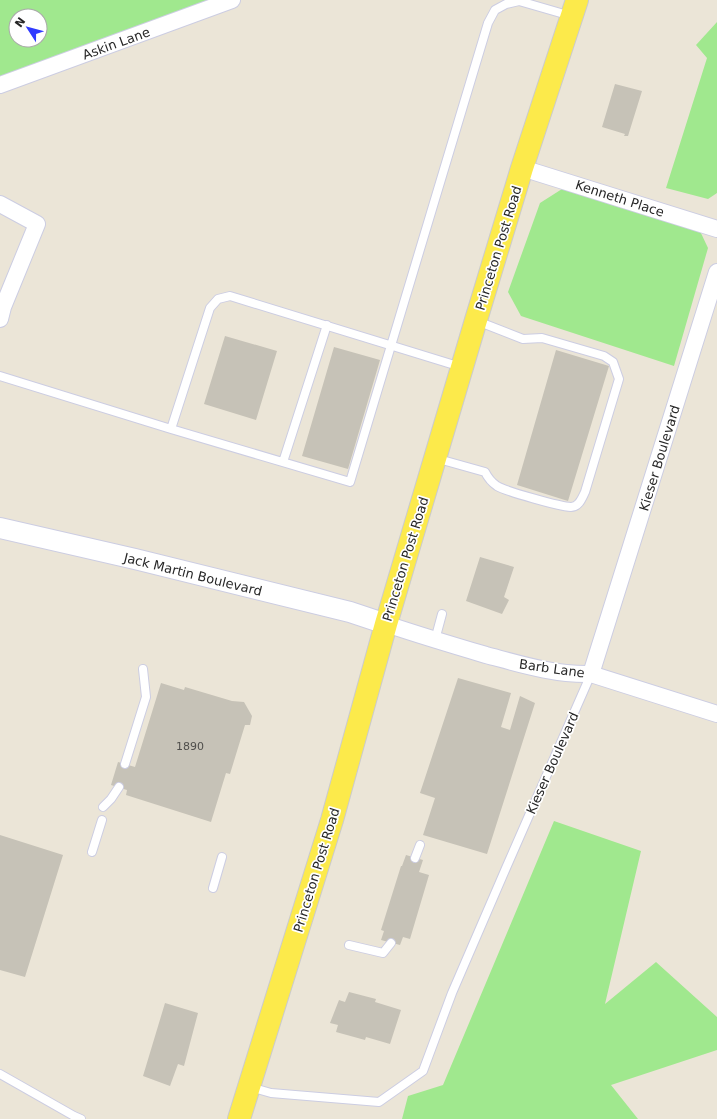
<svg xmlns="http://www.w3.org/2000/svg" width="717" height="1119" font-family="'DejaVu Sans',sans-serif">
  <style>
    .green { fill: #a0e88e; fill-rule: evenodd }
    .building { fill: #c6c2b7 }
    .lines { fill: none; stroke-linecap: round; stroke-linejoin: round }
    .service-casing { stroke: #cccde2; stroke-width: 10 }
    .minor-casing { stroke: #cccde2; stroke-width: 18 }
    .tertiary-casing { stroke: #cccde2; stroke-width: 22 }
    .primary-casing { stroke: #cbcbcb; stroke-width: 24 }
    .service { stroke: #fff; stroke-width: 8 }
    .minor { stroke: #fff; stroke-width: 16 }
    .tertiary { stroke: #fff; stroke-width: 20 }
    .primary { stroke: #fcea4b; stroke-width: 22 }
    .labels { text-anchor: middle; stroke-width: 3.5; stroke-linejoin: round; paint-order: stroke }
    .number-label { font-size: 11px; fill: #4f4e4b }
    .street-label { font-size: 13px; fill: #272727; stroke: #fff }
  </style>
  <rect width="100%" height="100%" fill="#ebe5d7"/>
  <!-- green -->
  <path class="green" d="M 0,0 L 232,0 L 0,82 ZM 16,16 L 40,16 L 40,40 L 16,40 Z
    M 717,22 L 717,193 L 708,199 L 666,188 L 707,58 L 696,45 Z
    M 562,189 L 700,231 L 708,248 L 674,366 L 521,316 L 508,292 L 540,203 Z
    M 554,821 L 641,851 L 605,1004 L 656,962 L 717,1017 L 717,1050 L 611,1085 L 638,1119 L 402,1119 L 408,1096 L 443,1085 Z"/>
  <!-- building -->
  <path class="building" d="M 615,84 L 642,91 L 628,136 L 624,136 L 625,134 L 602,127 Z
    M 225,336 L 277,351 L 256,420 L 204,404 Z
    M 334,347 L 380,360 L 348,469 L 302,456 Z
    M 556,350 L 609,366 L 568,501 L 517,485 Z
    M 480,557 L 514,567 L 504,597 L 509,600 L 502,614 L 466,601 Z
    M 458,678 L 511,693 L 501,727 L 510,730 L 520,696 L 535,703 L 487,854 L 423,835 L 435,798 L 420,793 Z
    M 161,683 L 184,690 L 185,687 L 232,701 L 244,702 L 252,716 L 250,725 L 245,725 L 230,774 L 226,773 L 211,822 L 126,795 L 127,790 L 111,785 L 118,762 L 135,767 Z
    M 0,835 L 63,855 L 25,977 L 0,970 Z
    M 406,855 L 423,860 L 419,872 L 429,875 L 410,939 L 403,937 L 400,945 L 381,940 L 384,931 L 381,930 L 401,866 L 402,866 Z
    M 349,992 L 376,999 L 375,1002 L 401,1010 L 390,1044 L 366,1037 L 365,1040 L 336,1032 L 338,1025 L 330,1023 L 339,1000 L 345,1002 Z
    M 165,1003 L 198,1013 L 184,1066 L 178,1064 L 170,1086 L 143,1076 Z"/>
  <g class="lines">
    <!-- service casing -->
    <g class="service-casing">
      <path id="service" d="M 0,376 L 171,429 L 210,308 L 218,299 L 230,296 L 461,367
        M 171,429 L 350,482 L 488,23 L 495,10 L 506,4 L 519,1 L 571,16
        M 435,458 L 485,472 C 488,478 491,482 497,486 C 505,491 561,507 571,507 C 579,507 582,498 585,492 L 619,379 L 613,362 L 604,356 L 542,338 L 523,339 L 477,321
        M 283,462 L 327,325
        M 435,640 L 442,614
        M 125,764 L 146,697 L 143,669
        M 103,807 L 111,799 L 119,787
        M 92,852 L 102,820
        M 415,858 L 420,845
        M 213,888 L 222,857
        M 349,945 L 383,953 L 391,943
        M 0,1074 L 74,1116 L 81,1119
        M 250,1087 L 271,1093 L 379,1102 L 423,1071 L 452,993 L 506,868 L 591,674"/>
    </g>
    <!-- minor casing -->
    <g class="minor-casing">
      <path id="minor" d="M 0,85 L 232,0
        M 522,168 L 717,229
        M 0,204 L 37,224 L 3,307 L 0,319
        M 386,624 C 419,635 452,645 486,655 C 520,664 555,675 591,674 L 717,714
        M 591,674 L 717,272"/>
    </g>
    <!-- tertiary casing -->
    <g class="tertiary-casing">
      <path id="tertiary" d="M 0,528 L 135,559 L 350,612 L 386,624"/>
    </g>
    <!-- primary casing -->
    <g class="primary-casing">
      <path id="primary" d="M 239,1119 L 332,820 L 386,624 L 476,320 L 522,168 L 577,0"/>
    </g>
    <!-- service -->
    <use href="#service" class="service"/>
    <!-- minor -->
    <use href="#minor" class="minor"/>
    <!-- tertiary -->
    <use href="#tertiary" class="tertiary"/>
    <!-- primary -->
    <use href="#primary" class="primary"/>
  </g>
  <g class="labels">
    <!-- number labels -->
    <g class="number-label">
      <text x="190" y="750">1890</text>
    </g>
    <!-- street labels -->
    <g class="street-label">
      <text transform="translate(116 43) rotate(-20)" y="5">Askin Lane</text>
      <text transform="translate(620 198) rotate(18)" y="5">Kenneth Place</text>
      <text transform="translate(498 248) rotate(-73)" y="5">Princeton Post Road</text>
      <text transform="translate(659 458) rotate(-73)" y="5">Kieser Boulevard</text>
      <text transform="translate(405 559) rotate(-73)" y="5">Princeton Post Road</text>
      <text transform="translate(193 574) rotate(14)" y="5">Jack Martin Boulevard</text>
      <text transform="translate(552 668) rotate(8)" y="5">Barb Lane</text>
      <text transform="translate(552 763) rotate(-66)" y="5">Kieser Boulevard</text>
      <text transform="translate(316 870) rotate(-73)" y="5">Princeton Post Road</text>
    </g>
  </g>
  <!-- north arrow -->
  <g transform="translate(28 28) rotate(306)"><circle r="19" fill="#ffffff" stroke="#a9a9a9"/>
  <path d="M0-3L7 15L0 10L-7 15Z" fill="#303bff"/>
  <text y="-6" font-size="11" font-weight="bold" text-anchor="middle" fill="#272727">N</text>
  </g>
</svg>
